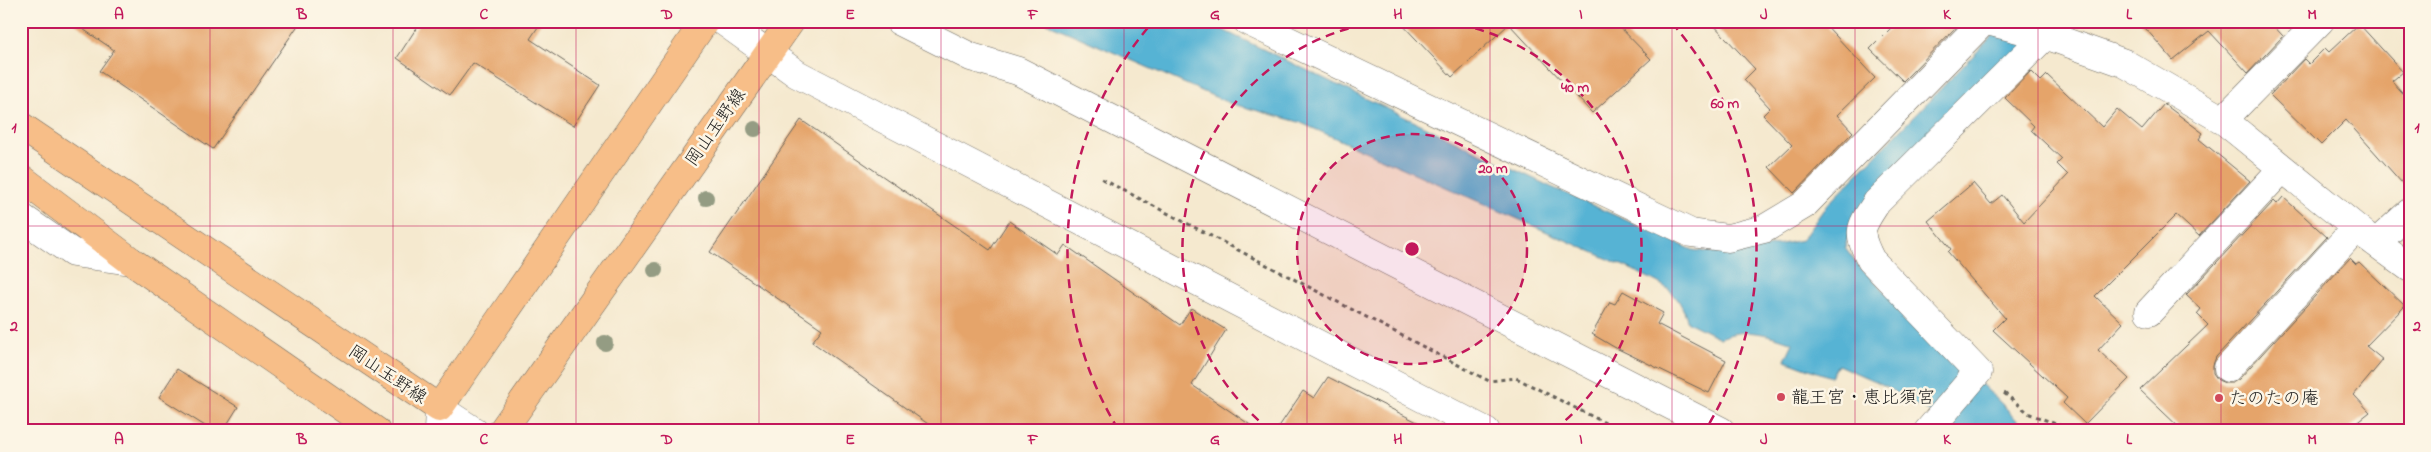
<svg xmlns="http://www.w3.org/2000/svg" width="2431" height="452" font-family="'Indie Flower','Klee One',sans-serif">
  <style>
    .water { fill: #56b3d4; stroke: #396878 }
    .building { fill: #e5a46a }
    .lines { fill: none; stroke-linecap: round; stroke-linejoin: round }
    .minor-casing { stroke: #68645b; stroke-width: 29 }
    .tertiary-casing { stroke: #68645b; stroke-width: 29 }
    .primary-casing { stroke: #68645b; stroke-width: 29 }
    .path { stroke: #68645b; stroke-width: 3; stroke-dasharray: 4 4; stroke-linecap: butt }
    .minor { stroke: #fff; stroke-width: 28 }
    .tertiary { stroke: #fff; stroke-width: 28 }
    .primary { stroke: #f7be88; stroke-width: 28 }
    .tree { fill: #949c83 }
    .grid { fill: none; stroke: #c2185b; stroke-width: 1; stroke-opacity: 0.55 }
    .ring { fill: none; stroke: #c2185b; stroke-width: 2.5; stroke-dasharray: 9 6 }
    .poi-dot { fill: #d1495b; stroke: #fcf5e5; stroke-width: 2 }
    .labels { text-anchor: middle; stroke-width: 5; stroke-linejoin: round; paint-order: stroke }
    .street-label { font-size: 18px; fill: #1c1c1c; stroke: #fcf5e5 }
    .poi-label { font-size: 18px; fill: #1c1c1c; stroke: #fcf5e5; text-anchor: start }
    .centre { fill: #c2185b; stroke: #fcf5e5; stroke-width: 2.5 }
    .ring-label { font-size: 15px; text-anchor: middle; font-weight: bold; fill: #c2185b; stroke: #fcf5e5; stroke-width: 5; stroke-linejoin: round; paint-order: stroke }
    .neatline { fill: none; stroke: #c2185b; stroke-width: 2 }
    .grid-label { font-size: 16px; text-anchor: middle; font-weight: bold; fill: #c2185b }
  </style>
  <rect width="100%" height="100%" fill="#fcf5e5"/>
  <filter id="ink" filterUnits="userSpaceOnUse"><feTurbulence type="fractalNoise" baseFrequency=".02" numOctaves="2"/><feDisplacementMap in="SourceGraphic" scale="10" xChannelSelector="R" yChannelSelector="G"/><feConvolveMatrix kernelMatrix="1 2 1 2 8 2 1 2 1" color-interpolation-filters="sRGB"/></filter>
  <filter id="wash" filterUnits="userSpaceOnUse"><feTurbulence type="fractalNoise" baseFrequency=".0096" numOctaves="4" result="noise"/><feDisplacementMap in="SourceGraphic" scale="20" xChannelSelector="R" yChannelSelector="G"/><feGaussianBlur stdDeviation="1.12" result="paint"/><feColorMatrix in="noise" values="0 0 0 0 0 0 0 0 0 0 0 0 0 0 0 0 0 1.4 0 .05"/><feComposite in="paint" operator="in"/></filter>
  <g filter="url(#wash)">
    <rect width="100%" height="100%" fill="#f5e9cf"/>
    <!-- water -->
    <path class="water" d="M 1042,21 L 1204,21 L 1549,186 L 1693,250 C 1730,256 1766,247 1802,240 L 1826,206 L 2007,21 L 2052,21 L 1853,221 L 1845,247 L 1859,266 L 2007,409 L 2019,423 L 2031,431 L 1958,431 L 1947,421 L 1915,405 L 1886,386 L 1838,365 L 1831,377 L 1785,360 L 1793,343 C 1767,334 1746,327 1720,338 L 1688,322 C 1677,288 1664,286 1633,270 L 1299,122 L 1229,103 Z"/>
    <g id="blocks">
      <!-- building -->
      <path class="building" d="M 71,21 L 301,21 L 213,149 L 99,71 L 114,50 Z
        M 421,21 L 542,21 L 530,39 L 600,85 L 573,126 L 473,63 L 450,95 L 397,58 Z
        M 1399,21 L 1614,21 L 1651,59 L 1592,113 L 1509,24 L 1452,77 Z
        M 1710,21 L 1822,21 L 1875,78 L 1837,115 L 1853,132 L 1794,193 L 1769,167 L 1792,145 L 1763,115 L 1770,108 L 1744,80 L 1755,69 Z
        M 1898,21 L 1962,21 L 1903,81 L 1870,49 Z
        M 2139,21 L 2269,21 L 2283,36 L 2248,73 L 2209,31 L 2173,60 Z
        M 2359,24 L 2403,72 L 2392,81 L 2410,101 L 2410,192 L 2346,120 L 2321,145 L 2270,95 L 2304,59 L 2309,64 L 2325,48 L 2329,52 Z
        M 2031,71 L 2041,81 L 2047,75 L 2102,127 L 2117,109 L 2142,130 L 2164,104 L 2203,133 L 2199,139 L 2250,181 L 2199,236 L 2176,215 L 2095,296 L 2123,323 L 2098,350 L 2129,379 L 2085,424 L 2063,403 L 2067,398 L 1993,330 L 2005,318 L 1948,252 L 1951,249 L 1928,221 L 1973,183 L 1991,204 L 2002,195 L 2024,222 L 2068,175 L 2057,164 L 2062,159 L 2031,130 L 2034,126 L 2005,98 Z
        M 801,120 L 990,250 L 1009,221 L 1058,255 L 1065,245 L 1180,325 L 1191,308 L 1226,330 L 1192,385 L 1259,431 L 938,431 L 812,342 L 822,329 L 710,252 Z
        M 2283,197 L 2327,237 L 2216,357 L 2213,365 L 2213,373 L 2218,380 L 2225,383 L 2232,383 L 2239,379 L 2350,258 L 2356,264 L 2359,262 L 2405,306 L 2366,346 L 2383,360 L 2354,395 L 2370,412 L 2346,431 L 2183,431 L 2140,390 L 2208,325 L 2197,314 L 2201,309 L 2186,295 L 2274,201 L 2277,204 Z
        M 1623,291 L 1663,313 L 1657,324 L 1726,360 L 1709,393 L 1614,347 L 1592,334 L 1610,302 L 1615,304 Z
        M 177,369 L 238,407 L 223,431 L 213,431 L 159,397 Z
        M 1328,377 L 1435,431 L 1276,431 L 1303,391 L 1314,398 Z"/>
    </g>
  </g>
  <g filter="url(#ink)">
    <use href="#blocks" fill-opacity="0" stroke="#68645b" stroke-width="1"/>
    <g class="lines">
      <!-- minor casing -->
      <g class="minor-casing">
        <path id="minor" d="M 723,21 L 797,74 L 1486,431
          M 899,21 L 971,57 L 1018,71 L 1721,431
          M 1247,21 L 1691,233 L 1728,238 L 1764,229 L 1804,205 L 1984,21
          M 1987,21 L 2054,38 L 2124,63 L 2223,120 L 2365,235 L 2410,268
          M 2223,120 L 2320,21
          M 21,217 L 73,253 L 131,261
          M 2376,243 L 2410,212
          M 2149,312 L 2282,169
          M 2228,368 L 2356,228
          M 1928,431 L 1978,372 L 1871,260 C 1856,231 1860,228 1877,202 L 2060,21"/>
      </g>
      <!-- tertiary casing -->
      <g class="tertiary-casing">
        <path id="tertiary" d="M 438,431 L 439,408 L 474,431"/>
      </g>
      <!-- primary casing -->
      <g class="primary-casing">
        <path id="primary" d="M 21,126 L 439,408 L 705,21
          M 21,178 L 131,261 L 376,431
          M 502,431 L 791,21"/>
      </g>
      <!-- path -->
      <path class="path" d="M 1102,179 L 1489,381 L 1516,378 L 1621,431
        M 2004,393 L 2030,414 L 2074,431"/>
      <!-- minor -->
      <use href="#minor" class="minor"/>
      <!-- tertiary -->
      <use href="#tertiary" class="tertiary"/>
      <!-- primary -->
      <use href="#primary" class="primary"/>
    </g>
    <!-- trees -->
    <g class="tree">
      <circle cx="755" cy="129" r="8"/>
      <circle cx="706" cy="198" r="8"/>
      <circle cx="655" cy="270" r="8"/>
      <circle cx="605" cy="343" r="8"/>
    </g>
  </g>
  <!-- grid -->
  <path class="grid" d="M 210,21 L 210,431M 393,21 L 393,431M 576,21 L 576,431M 759,21 L 759,431M 941,21 L 941,431M 1124,21 L 1124,431M 1307,21 L 1307,431M 1490,21 L 1490,431M 1672,21 L 1672,431M 1855,21 L 1855,431M 2038,21 L 2038,431M 2221,21 L 2221,431M 21,226 L 2410,226"/>
  <!-- distance rings -->
  <circle cx="1412" cy="249" r="115" fill="#c2185b" fill-opacity=".12"/>
  <g class="ring">
    <circle cx="1412" cy="249" r="115"/>
    <path d="M1270 430A230 230 0 0 1 1378 22M1446 22A230 230 0 0 1 1554 430"/>
    <path d="M1118 429A345 345 0 0 1 1152 23M1672 23A345 345 0 0 1 1706 429"/>
  </g>
  <!-- markers -->
  <g class="poi-dot">
    <circle cx="1781" cy="397" r="5"/>
    <circle cx="2219" cy="398" r="5"/>
  </g>
  <g class="labels">
    <!-- street labels -->
    <g class="street-label">
      <text transform="translate(715 127) rotate(-55)" y="6">岡山玉野線</text>
      <text transform="translate(388 374) rotate(34)" y="6">岡山玉野線</text>
    </g>
    <!-- poi labels -->
    <g class="poi-label">
      <text x="1791" y="403">龍王宮・恵比須宮</text>
      <text x="2229" y="404">たのたの庵</text>
    </g>
  </g>
  <circle cx="1412" cy="249" r="8" class="centre"/>
  <g class="ring-label">
    <text x="1575" y="92">40 m</text>
    <text x="1725" y="108">60 m</text>
    <text x="1493" y="173">20 m</text>
  </g>
  <!-- margin -->
  <rect width="2431" height="452" fill="none" stroke="#fcf5e5" stroke-width="55"/>
  <rect x="28" y="28" width="2376" height="396" class="neatline"/>
  <g class="grid-label">
    <text x="119" y="19">A</text>
    <text x="302" y="19">B</text>
    <text x="484" y="19">C</text>
    <text x="667" y="19">D</text>
    <text x="850" y="19">E</text>
    <text x="1033" y="19">F</text>
    <text x="1215" y="19">G</text>
    <text x="1398" y="19">H</text>
    <text x="1581" y="19">I</text>
    <text x="1764" y="19">J</text>
    <text x="1947" y="19">K</text>
    <text x="2129" y="19">L</text>
    <text x="2312" y="19">M</text>
    <text x="14" y="132">1</text>
    <text x="2417" y="132">1</text>
    <text x="14" y="331">2</text>
    <text x="2417" y="331">2</text>
    <text x="119" y="444">A</text>
    <text x="302" y="444">B</text>
    <text x="484" y="444">C</text>
    <text x="667" y="444">D</text>
    <text x="850" y="444">E</text>
    <text x="1033" y="444">F</text>
    <text x="1215" y="444">G</text>
    <text x="1398" y="444">H</text>
    <text x="1581" y="444">I</text>
    <text x="1764" y="444">J</text>
    <text x="1947" y="444">K</text>
    <text x="2129" y="444">L</text>
    <text x="2312" y="444">M</text>
  </g>
</svg>
